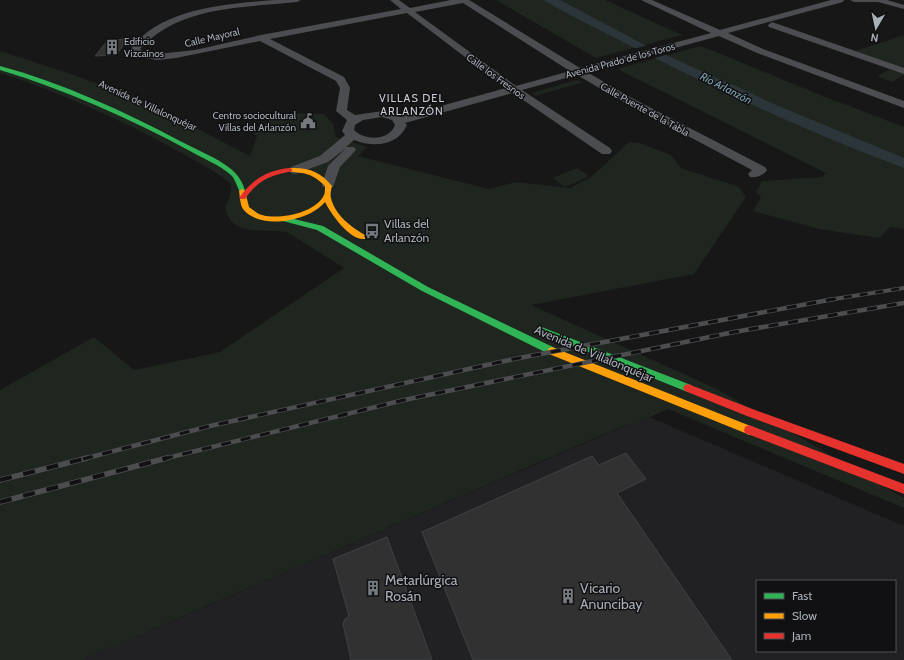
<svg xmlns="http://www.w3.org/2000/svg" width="904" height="660" font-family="Cabin,sans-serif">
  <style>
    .built { fill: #212123; fill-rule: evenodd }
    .green { fill: #1f251f }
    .water { fill: #2c363a }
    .pier { fill: #171717 }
    .building { fill: #313132; stroke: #3f4143 }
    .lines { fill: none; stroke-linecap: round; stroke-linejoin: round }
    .street { fill: #4b4d50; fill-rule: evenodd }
    .fast { fill: #30b455; fill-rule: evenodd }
    .slow { fill: #ff9f0a; fill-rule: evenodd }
    .jam { fill: #e5322d; fill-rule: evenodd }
    .rail-far2-casing { stroke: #4b4d4f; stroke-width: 4 }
    .rail-far1-casing { stroke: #4b4d4f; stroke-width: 4.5 }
    .rail-casing { stroke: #4b4d4f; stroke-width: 5.5 }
    .rail-far2 { stroke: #111113; stroke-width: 2.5; stroke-dasharray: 8; stroke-linecap: butt }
    .rail-far1 { stroke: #111113; stroke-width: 3; stroke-dasharray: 10; stroke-linecap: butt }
    .rail { stroke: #111113; stroke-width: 4; stroke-dasharray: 12; stroke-linecap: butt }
    .labels { text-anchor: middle; stroke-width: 3; stroke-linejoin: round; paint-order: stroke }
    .far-street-label { font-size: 10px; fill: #a8afb7; stroke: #111113 }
    .far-poi-label { font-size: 10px; fill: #a8afb7; stroke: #111113; text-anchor: start }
    .far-water-label { font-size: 11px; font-style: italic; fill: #7fa2b2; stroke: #111113 }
    .far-neighbourhood-label { font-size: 11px; letter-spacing: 1px; fill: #c9cdd3; stroke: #111113 }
    .poi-label { font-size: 12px; fill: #a8afb7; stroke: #111113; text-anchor: start }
    .street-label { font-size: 12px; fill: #a8afb7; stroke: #111113 }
    .near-poi-label { font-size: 14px; fill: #a8afb7; stroke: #111113; text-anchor: start }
  </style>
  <rect width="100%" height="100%" fill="#171717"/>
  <!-- built -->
  <path class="built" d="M 649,417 L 904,526 L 904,660 L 82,660 L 629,424 L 630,426 ZM 757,581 L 895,581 L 895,651 L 757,651 Z"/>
  <!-- green -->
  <path class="green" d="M 496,0 L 605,0 L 682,35 L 596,58 Z
    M 904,35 L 904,69 L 852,52 Z
    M 701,46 L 823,96 L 904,127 L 904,229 L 890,227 L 879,238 L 819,229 L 753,211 L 761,197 L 756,192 L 762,181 L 822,177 L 826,173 L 617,69 Z
    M 0,51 L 71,74 L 140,99 L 250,156 L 257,136 L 253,134 L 277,113 L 324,114 L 333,124 L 336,137 L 367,147 L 358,156 L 489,189 L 516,182 L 570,188 L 591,177 L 629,142 L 640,143 L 671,155 L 681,168 L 739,187 L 746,197 L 694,274 L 531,305 L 717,389 L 904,498 L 904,508 L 668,409 L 630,426 L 628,424 L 82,660 L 0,660 L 0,390 L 94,337 L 134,370 L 220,352 L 344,268 L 287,232 C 264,228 232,238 225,208 L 230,196 L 231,184 C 215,170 195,161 176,150 C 120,119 61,93 0,73 Z
    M 892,68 L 904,73 L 904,75 L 892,82 L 877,76 Z
    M 576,80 L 584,82 L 535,96 L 532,93 Z
    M 577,168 L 589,176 L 565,187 L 553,178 Z"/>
  <!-- water -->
  <path class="water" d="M 543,0 L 560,0 L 645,45 L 716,78 L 736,86 L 769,102 L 904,158 L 904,168 C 807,132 715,89 623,42 C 596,28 569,15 543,0 Z"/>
  <!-- pier -->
  <path class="pier" d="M 650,45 L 669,54 L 651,59 L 632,49 Z"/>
  <!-- building -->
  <path class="building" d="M 128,39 L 116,55 L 95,56 L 108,40 Z
    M 626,453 L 646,479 L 617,493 L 732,660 L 473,660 L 422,532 L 592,456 L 599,465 Z
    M 387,537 L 432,660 L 351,660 L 343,624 L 345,619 L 349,616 L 333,559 Z"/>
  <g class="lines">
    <!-- street -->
    <path class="street" d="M 275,0 L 301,0 L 297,2 C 243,8 180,5 140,49 L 146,53 L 158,54 L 195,50 L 261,35 L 401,9 L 390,0 L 399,0 L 410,8 L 451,0 L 469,0 L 580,68 L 711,33 L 641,0 L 652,0 L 720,30 L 831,0 L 844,0 L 843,2 L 728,33 L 763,49 L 904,101 L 904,108 L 757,53 L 719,36 L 587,72 L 628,96 L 765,167 L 767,170 C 763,176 756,178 750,177 L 748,174 L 752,170 L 620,100 L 577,75 L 522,90 L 610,148 L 612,151 L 610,154 L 602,154 L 513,93 L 405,123 L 407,125 C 398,146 373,148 354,140 L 346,147 L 354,147 L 356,150 L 340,167 L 333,187 L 323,187 L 322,184 L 328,166 L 346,148 L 328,162 L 295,174 L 291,173 L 289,170 L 291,167 L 320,156 L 345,135 L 342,131 L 347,120 L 336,111 L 340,88 L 336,81 L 260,41 L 176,58 L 158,60 L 144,58 L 130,50 C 161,7 228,4 275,0 ZM 463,3 L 562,66 L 570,71 L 516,86 L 415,12 ZM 407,13 L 506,88 L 401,117 L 383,111 L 355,115 L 347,110 L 350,88 L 344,77 L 270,39 ZM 382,117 L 392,120 L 395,125 C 389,141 365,141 354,130 L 355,125 L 363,120 Z
      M 850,0 L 887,0 L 904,5 L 904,9 L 878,2 L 854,2 Z
      M 772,22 L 904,68 L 904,74 L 769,27 L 768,25 Z"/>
    <!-- fast -->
    <path class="fast" d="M 0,66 C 63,83 123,111 180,141 C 197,150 216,157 231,169 C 238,175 243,182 245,191 L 242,193 L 240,192 C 237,187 236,181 232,176 C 220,165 204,159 190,151 C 129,118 66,90 0,70 Z
      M 283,217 L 286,217 L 323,226 L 428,287 L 555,348 L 557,351 L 555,354 L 549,354 L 422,291 L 317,230 L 283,221 Z
      M 539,326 L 691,385 L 693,388 L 691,391 L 688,392 L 685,391 L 536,331 L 535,329 Z"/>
    <!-- slow -->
    <path class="slow" d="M 290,168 C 308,167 321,172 332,186 C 331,190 330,195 331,198 C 335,215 351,227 365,235 L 365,239 C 350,241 331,214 325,202 C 310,221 260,231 243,209 C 240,205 240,196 239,191 L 242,189 L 245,191 L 249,207 C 253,210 258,214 262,215 C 279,220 316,213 324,195 C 325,193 325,189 325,186 C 311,172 305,174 288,171 L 288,169 Z
      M 552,347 L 753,427 L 754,430 L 753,433 L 749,435 L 745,433 L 549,354 L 547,351 L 549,348 Z"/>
    <!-- jam -->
    <path class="jam" d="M 290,168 L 292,169 L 292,171 C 270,176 259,179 245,199 L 241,199 L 239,198 C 252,179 268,170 290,168 Z
      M 688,384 L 755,410 L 904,464 L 904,474 L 747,416 L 685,391 L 683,388 L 685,385 Z
      M 749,425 L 904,484 L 904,494 L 745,433 L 744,430 L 745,427 Z"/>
    <!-- rail-far2 casing -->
    <g class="rail-far2-casing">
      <path id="rail-far2" d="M 828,300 L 904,288"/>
    </g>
    <!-- rail-far1 casing -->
    <g class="rail-far1-casing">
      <path id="rail-far1" d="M 83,459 L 210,426 L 514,359 L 834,299
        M 163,459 L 404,400 L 734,332 L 904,303"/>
    </g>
    <!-- rail casing -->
    <g class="rail-casing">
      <path id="rail" d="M 0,480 L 87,458
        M 0,502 L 167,458"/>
    </g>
    <!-- rail-far2 -->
    <use href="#rail-far2" class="rail-far2"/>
    <!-- rail-far1 -->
    <use href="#rail-far1" class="rail-far1"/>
    <!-- rail -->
    <use href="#rail" class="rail"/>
  </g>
  <!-- icons -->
  <defs>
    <g id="building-bare" transform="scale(1.2)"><path d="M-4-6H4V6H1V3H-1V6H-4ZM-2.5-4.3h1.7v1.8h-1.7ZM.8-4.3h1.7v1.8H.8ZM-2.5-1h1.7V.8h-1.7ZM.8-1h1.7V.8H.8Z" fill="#757a7f" stroke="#111113" stroke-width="2.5" paint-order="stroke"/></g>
    <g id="civic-bare" transform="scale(1.2)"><path d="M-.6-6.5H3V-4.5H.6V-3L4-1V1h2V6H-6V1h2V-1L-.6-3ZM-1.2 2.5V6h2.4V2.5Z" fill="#757a7f" stroke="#111113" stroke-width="2.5" paint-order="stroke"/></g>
    <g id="bus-bare" transform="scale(1.2)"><path d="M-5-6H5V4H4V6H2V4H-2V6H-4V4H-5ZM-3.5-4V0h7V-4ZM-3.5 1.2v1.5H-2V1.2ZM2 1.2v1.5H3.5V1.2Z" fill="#757a7f" stroke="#111113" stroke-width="2.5" paint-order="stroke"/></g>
  </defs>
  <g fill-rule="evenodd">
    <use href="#building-bare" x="112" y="47"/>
    <use href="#civic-bare" x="308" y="121"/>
    <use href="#bus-bare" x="372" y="231"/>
    <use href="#building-bare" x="373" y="588"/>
    <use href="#building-bare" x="568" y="596"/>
  </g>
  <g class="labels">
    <!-- far-street labels -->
    <g class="far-street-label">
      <text transform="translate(212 37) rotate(-13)" y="4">Calle Mayoral</text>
      <text transform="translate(620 60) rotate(-15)" y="4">Avenida Prado de los Toros</text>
      <text transform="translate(496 76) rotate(36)" y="4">Calle los Fresnos</text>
      <text transform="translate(148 105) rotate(25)" y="4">Avenida de Villalonquéjar</text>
      <text transform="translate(645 109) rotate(29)" y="4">Calle Puente de la Tabla</text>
    </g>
    <!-- far-poi labels -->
    <g class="far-poi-label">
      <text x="124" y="45">Edificio<tspan x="124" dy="12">Vizcaínos</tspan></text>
      <text x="296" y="119" text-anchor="end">Centro sociocultural<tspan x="296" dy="12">Villas del Arlanzón</tspan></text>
    </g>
    <!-- far-water labels -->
    <g class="far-water-label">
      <text transform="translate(726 88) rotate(27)" y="4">Río Arlanzón</text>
    </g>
    <!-- far-neighbourhood labels -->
    <g class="far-neighbourhood-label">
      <text x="412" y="102">VILLAS DEL<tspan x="412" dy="13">ARLANZÓN</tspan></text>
    </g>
    <!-- poi labels -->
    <g class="poi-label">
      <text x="384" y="228">Villas del<tspan x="384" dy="14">Arlanzón</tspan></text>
    </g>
    <!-- street labels -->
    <g class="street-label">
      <text transform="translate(594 354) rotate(23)" y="4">Avenida de Villalonquéjar</text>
    </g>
    <!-- near-poi labels -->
    <g class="near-poi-label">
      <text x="385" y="585">Metarlúrgica<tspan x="385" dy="16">Rosán</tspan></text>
      <text x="580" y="593">Vicario<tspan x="580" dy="16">Anuncibay</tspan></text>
    </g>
  </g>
  <!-- legend -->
  <rect x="756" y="580" width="140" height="72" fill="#111113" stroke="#4d5055"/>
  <rect x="764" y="593" width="20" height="6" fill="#30b455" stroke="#4d5055"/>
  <text x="792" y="600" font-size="12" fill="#a8afb7">Fast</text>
  <rect x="764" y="613" width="20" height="6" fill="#ff9f0a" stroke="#4d5055"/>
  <text x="792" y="620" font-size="12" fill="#a8afb7">Slow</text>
  <rect x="764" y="633" width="20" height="6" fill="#e5322d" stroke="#4d5055"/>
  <text x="792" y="640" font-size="12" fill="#a8afb7">Jam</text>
  <!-- north arrow -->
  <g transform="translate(876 28) rotate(189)" stroke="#111113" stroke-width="3" paint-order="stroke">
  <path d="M0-3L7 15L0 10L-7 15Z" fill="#a8afb7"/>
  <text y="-6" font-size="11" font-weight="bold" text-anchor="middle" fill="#a8afb7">N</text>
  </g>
</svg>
